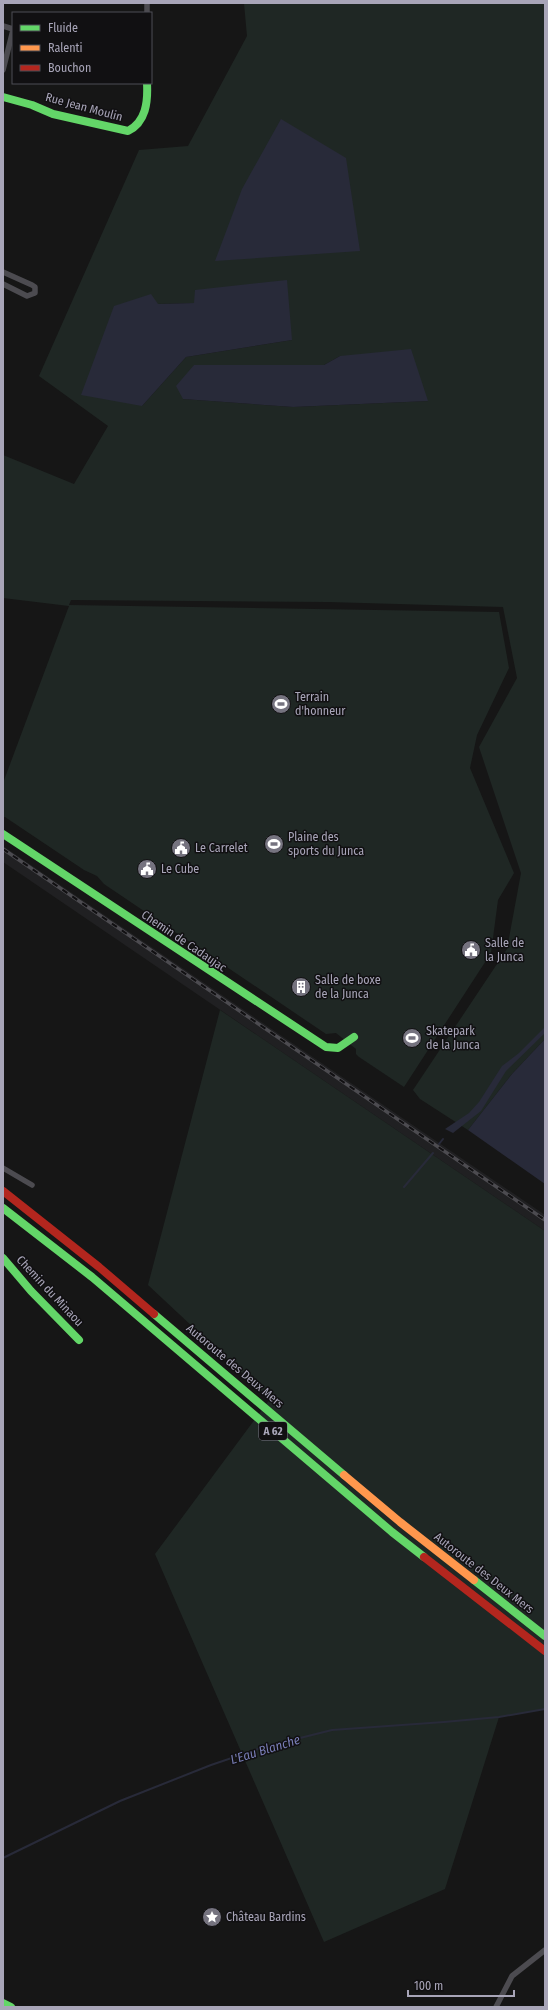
<svg xmlns="http://www.w3.org/2000/svg" width="548" height="2010" font-family="'Fira Sans Condensed',sans-serif">
  <style>
    .built { fill: #202022 }
    .green { fill: #1f2724; fill-rule: evenodd }
    .water { fill: #282a39 }
    .lines { fill: none; stroke-linecap: round; stroke-linejoin: round }
    .stream { stroke: #282a39; stroke-width: 2 }
    .street { stroke: #4c4b50; stroke-width: 5.5 }
    .fast { stroke: #63d668; stroke-width: 8 }
    .slow { stroke: #ff974d; stroke-width: 8 }
    .jam { stroke: #b3261e; stroke-width: 8 }
    .rail-casing { stroke: #4c4b50; stroke-width: 3.5 }
    .rail { stroke: #111012; stroke-width: 2; stroke-dasharray: 6; stroke-linecap: butt }
    .labels { text-anchor: middle; stroke-width: 3; stroke-linejoin: round; paint-order: stroke }
    .shield { fill: #111012; stroke: #7b7886; stroke-width: 1 }
    .shield-label { font-size: 11px; font-weight: bold; fill: #a8a5b8 }
    .street-label { font-size: 12px; fill: #a8a5b8; stroke: #111012 }
    .poi-label { font-size: 12px; fill: #a8a5b8; stroke: #111012; text-anchor: start }
    .water-label { font-size: 13px; font-style: italic; fill: #797eb7; stroke: #111012 }
  </style>
  <rect width="100%" height="100%" fill="#161616"/>
  <!-- built -->
  <path class="built" d="M 3,846 L 545,1215 L 545,1231 L 3,862 Z"/>
  <!-- green -->
  <path class="green" d="M 244,3 L 545,3 L 545,1039 L 512,1074 L 468,1130 L 420,1099 L 413,1090 L 507,949 L 521,873 L 479,747 L 517,678 L 503,607 L 328,602 L 71,600 L 69,605 L 499,612 L 509,668 L 477,735 L 470,768 L 514,873 L 498,900 L 491,953 L 404,1087 L 359,1057 L 356,1054 L 356,1049 L 336,1033 L 326,1034 L 104,884 L 97,876 L 84,870 L 5,817 L 3,817 L 3,783 L 69,606 L 3,598 L 3,455 L 74,484 L 108,426 L 39,376 L 139,150 L 188,146 L 247,36 ZM 195,290 L 292,340 L 186,357 L 142,406 L 158,304 L 195,303 ZM 340,356 L 428,401 L 293,407 L 183,399 L 194,365 L 324,365 Z
    M 220,1010 L 545,1231 L 545,1709 L 499,1717 L 445,1889 L 324,1942 L 155,1554 L 270,1399 L 148,1285 Z"/>
  <!-- water -->
  <path class="water" d="M 281,119 L 346,158 L 360,251 L 215,261 L 242,189 Z
    M 287,280 L 292,340 L 186,357 L 142,406 L 81,395 L 114,306 L 151,294 L 158,304 L 194,303 L 195,290 Z
    M 411,349 L 428,401 L 293,407 L 183,399 L 176,386 L 194,365 L 324,365 L 340,356 Z
    M 545,1027 L 545,1033 L 506,1071 L 481,1111 L 453,1133 L 445,1129 L 469,1113 L 479,1102 L 502,1066 L 519,1053 Z
    M 545,1039 L 545,1184 L 468,1130 L 512,1074 Z"/>
  <g class="lines">
    <!-- stream -->
    <path class="stream" d="M 439,1144 L 443,1139
      M 404,1187 L 433,1153
      M 3,1858 L 120,1801 L 211,1765 L 264,1747 L 332,1730 L 444,1722 L 499,1717 L 545,1709"/>
    <!-- street -->
    <path class="street" d="M 147,13 L 147,3
      M 3,26 L 13,29
      M 3,70 L 13,30
      M 3,272 L 32,285 L 35,287 L 35,293 L 27,296 L 3,284
      M 3,1168 L 32,1185
      M 496,2007 L 512,1976 L 545,1950"/>
    <!-- fast -->
    <path class="fast" d="M 3,97 L 32,105 L 53,114 L 128,131 C 146,122 148,102 147,83
      M 3,834 L 326,1047 L 338,1048 L 354,1037
      M 3,1208 L 92,1277 L 392,1532 L 424,1557
      M 3,1258 L 31,1291 L 79,1340
      M 154,1314 L 344,1475
      M 474,1580 L 545,1636
      M 3,2003 L 11,2007"/>
    <!-- slow -->
    <path class="slow" d="M 344,1475 L 400,1522 L 474,1580"/>
    <!-- jam -->
    <path class="jam" d="M 3,1191 L 99,1267 L 154,1314
      M 424,1557 L 545,1651"/>
    <!-- rail casing -->
    <g class="rail-casing">
      <path id="rail" d="M 3,849 L 545,1220"/>
    </g>
    <!-- rail -->
    <use href="#rail" class="rail"/>
  </g>
  <!-- icons -->
  <defs>
    <g id="stadium-disc" transform="scale(1)"><circle r="9.5" fill="#75737f" stroke="#111012"/><path d="M0-5a6.5 5 0 1 0 0 10a6.5 5 0 1 0 0-10ZM-3.5-1.8h7v3.6h-7Z" fill="#fff"/></g>
    <g id="civic-disc" transform="scale(1)"><circle r="9.5" fill="#75737f" stroke="#111012"/><path d="M-.6-6.5H3V-4.5H.6V-3L4-1V1h2V6H-6V1h2V-1L-.6-3ZM-1.2 2.5V6h2.4V2.5Z" fill="#fff"/></g>
    <g id="building-disc" transform="scale(1)"><circle r="9.5" fill="#75737f" stroke="#111012"/><path d="M-4-6H4V6H1V3H-1V6H-4ZM-2.5-4.3h1.7v1.8h-1.7ZM.8-4.3h1.7v1.8H.8ZM-2.5-1h1.7V.8h-1.7ZM.8-1h1.7V.8H.8Z" fill="#fff"/></g>
    <g id="sight-disc" transform="scale(1)"><circle r="9.5" fill="#75737f" stroke="#111012"/><path d="M0-6L1.8-2.2L6-1.7L2.9 1.2L3.7 5.4L0 3.3L-3.7 5.4L-2.9 1.2L-6-1.7L-1.8-2.2Z" fill="#fff"/></g>
  </defs>
  <g fill-rule="evenodd">
    <use href="#stadium-disc" x="281" y="704"/>
    <use href="#stadium-disc" x="274" y="844"/>
    <use href="#civic-disc" x="181" y="848"/>
    <use href="#civic-disc" x="147" y="869"/>
    <use href="#civic-disc" x="471" y="950"/>
    <use href="#building-disc" x="301" y="987"/>
    <use href="#stadium-disc" x="412" y="1038"/>
    <use href="#sight-disc" x="212" y="1917"/>
  </g>
  <g class="labels">
    <!-- shield labels -->
    <rect class="shield" x="259" y="1422" width="28" height="18" rx="3"/>
    <g class="shield-label">
      <text x="273" y="1435">A 62</text>
    </g>
    <!-- street labels -->
    <g class="street-label">
      <text transform="translate(84 107) rotate(15)" y="4">Rue Jean Moulin</text>
      <text transform="translate(184 941) rotate(34)" y="4">Chemin de Cadaujac</text>
      <text transform="translate(50 1291) rotate(47)" y="4">Chemin du Minaou</text>
      <text transform="translate(235 1366) rotate(40)" y="4">Autoroute des Deux Mers</text>
      <text transform="translate(484 1573) rotate(38)" y="4">Autoroute des Deux Mers</text>
    </g>
    <!-- poi labels -->
    <g class="poi-label">
      <text x="295" y="701">Terrain<tspan x="295" dy="14">d'honneur</tspan></text>
      <text x="288" y="841">Plaine des<tspan x="288" dy="14">sports du Junca</tspan></text>
      <text x="195" y="852">Le Carrelet</text>
      <text x="161" y="873">Le Cube</text>
      <text x="485" y="947">Salle de<tspan x="485" dy="14">la Junca</tspan></text>
      <text x="315" y="984">Salle de boxe<tspan x="315" dy="14">de la Junca</tspan></text>
      <text x="426" y="1035">Skatepark<tspan x="426" dy="14">de la Junca</tspan></text>
      <text x="226" y="1921">Château Bardins</text>
    </g>
    <!-- water labels -->
    <g class="water-label">
      <text transform="translate(265 1749) rotate(-17)" y="5">L'Eau Blanche</text>
    </g>
  </g>
  <!-- border -->
  <rect width="548" height="2010" fill="none" stroke="#a8a5b8" stroke-width="8"/>
  <!-- legend -->
  <rect x="12" y="12" width="140" height="72" fill="#111012" stroke="#4d4c54"/>
  <rect x="20" y="25" width="20" height="6" fill="#63d668" stroke="#4d4c54"/>
  <text x="48" y="32" font-size="12" fill="#a8a5b8">Fluide</text>
  <rect x="20" y="45" width="20" height="6" fill="#ff974d" stroke="#4d4c54"/>
  <text x="48" y="52" font-size="12" fill="#a8a5b8">Ralenti</text>
  <rect x="20" y="65" width="20" height="6" fill="#b3261e" stroke="#4d4c54"/>
  <text x="48" y="72" font-size="12" fill="#a8a5b8">Bouchon</text>
  <!-- scale -->
  <path d="M408 1990v6h106v-6" fill="none" stroke="#a8a5b8" stroke-width="2"/>
  <text x="414" y="1990" font-size="12" fill="#a8a5b8" stroke="#111012" stroke-width="3" paint-order="stroke">100 m</text>
</svg>
